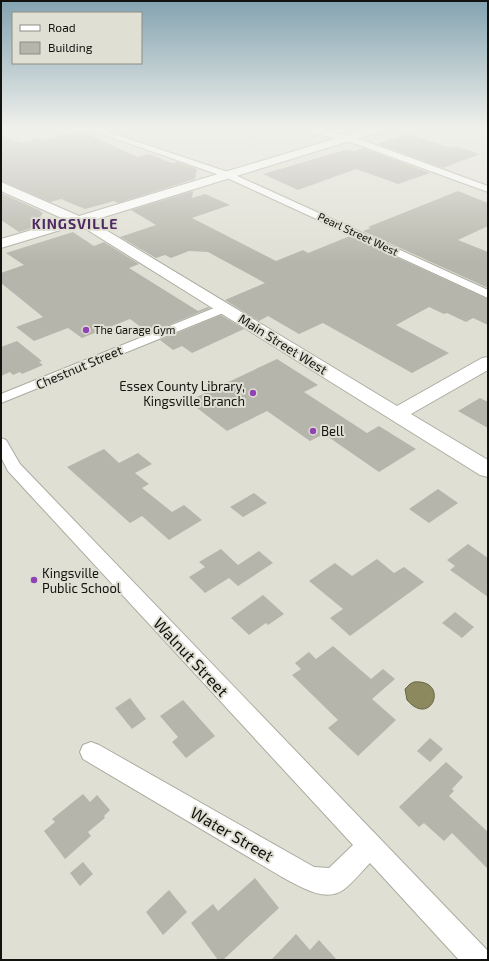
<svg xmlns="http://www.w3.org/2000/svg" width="489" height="961" font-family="'Exo 2',sans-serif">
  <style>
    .water { fill: #8d895f; stroke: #686547 }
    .building { fill: #b6b5ab }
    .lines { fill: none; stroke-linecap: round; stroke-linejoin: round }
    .street-casing { stroke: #ababa0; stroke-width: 2 }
    .secondary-casing { stroke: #ababa0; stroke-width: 2 }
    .street { fill: #fff; fill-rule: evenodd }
    .secondary { fill: #fff; fill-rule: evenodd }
    .poi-dot { fill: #9043b4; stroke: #e0dfd4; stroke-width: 1.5 }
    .labels { text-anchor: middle; stroke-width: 4; stroke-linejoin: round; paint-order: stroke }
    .far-street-label { font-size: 11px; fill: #12120e; stroke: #e0dfd4 }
    .far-poi-label { font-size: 11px; fill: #12120e; stroke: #e0dfd4; text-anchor: start }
    .street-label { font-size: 13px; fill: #12120e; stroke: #e0dfd4 }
    .poi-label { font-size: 13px; fill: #12120e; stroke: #e0dfd4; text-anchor: start }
    .far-district-label { font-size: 14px; font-weight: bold; letter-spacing: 1px; fill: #4f2a61; stroke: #e0dfd4 }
    .near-street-label { font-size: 16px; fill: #12120e; stroke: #e0dfd4 }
  </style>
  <rect width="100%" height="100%" fill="#e0dfd4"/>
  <!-- water -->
  <path class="water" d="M 414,682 C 450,679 432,729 407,700 L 405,689 L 410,684 Z"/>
  <!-- building -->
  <path class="building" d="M 80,131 L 138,157 L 149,154 L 172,163 L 177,162 L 197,169 L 195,179 L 118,203 L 114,201 L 85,209 L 61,199 L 50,202 L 1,181 L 1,135 L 22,143 L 39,138 L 44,140 Z
    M 408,134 L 451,148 L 456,146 L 480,154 L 443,168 L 377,144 Z
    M 363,148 L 430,173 L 398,184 L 356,169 L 298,190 L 263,174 L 345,150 L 355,151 Z
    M 193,191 L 192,198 L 205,194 L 230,205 L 192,218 L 276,261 L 303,250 L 308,253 L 350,236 L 488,299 L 488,325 L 473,318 L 466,322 L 447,313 L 444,314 L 429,307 L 396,325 L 449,353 L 412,373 L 323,323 L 299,334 L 268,316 L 259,321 L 225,300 L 265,283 L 208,252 L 189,251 L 171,258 L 165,255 L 156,258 L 120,237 L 156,225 L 131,210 Z
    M 458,191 L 488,203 L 488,226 L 458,240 L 488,252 L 488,288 L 363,231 L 371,228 L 368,227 Z
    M 1,193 L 41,211 L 39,211 L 43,213 L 32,228 L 19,232 L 1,220 Z
    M 73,232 L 94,246 L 104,242 L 139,264 L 129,268 L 198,311 L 208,307 L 210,308 L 149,333 L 130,319 L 82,338 L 68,328 L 34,341 L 16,327 L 43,317 L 1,283 L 1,273 L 24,265 L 6,253 Z
    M 221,315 L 244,329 L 192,353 L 182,346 L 173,350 L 160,340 Z
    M 17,341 L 42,361 L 39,362 L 43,365 L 22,374 L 20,372 L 13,375 L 10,372 L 1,376 L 1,347 Z
    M 277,359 L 318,385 L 304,392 L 367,433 L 379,426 L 416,449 L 379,472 L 324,434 L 310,441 L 267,411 L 227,431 L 188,401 Z
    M 480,398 L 488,402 L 488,428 L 458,411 Z
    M 104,449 L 119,463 L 138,453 L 152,464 L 135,473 L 149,484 L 142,488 L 172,512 L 184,505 L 202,520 L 169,540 L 142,516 L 130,523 L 67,467 Z
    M 438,489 L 458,503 L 429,523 L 409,509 Z
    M 254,493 L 267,503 L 243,517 L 230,507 Z
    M 468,544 L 488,558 L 488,597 L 450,570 L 455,566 L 447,560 Z
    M 221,549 L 238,565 L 259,551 L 273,563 L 238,586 L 229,578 L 205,593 L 189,577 L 205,567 L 199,562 Z
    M 377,559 L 394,573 L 404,567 L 424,582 L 350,636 L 330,618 L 343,609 L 309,581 L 335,563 L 352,576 Z
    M 263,595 L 284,614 L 268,625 L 266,623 L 249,635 L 231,618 Z
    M 455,612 L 474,627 L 462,638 L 442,623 Z
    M 333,646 L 371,679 L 383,669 L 395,679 L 372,699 L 396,720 L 358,756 L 328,728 L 338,720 L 292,675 L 301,669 L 295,663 L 309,652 L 316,659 Z
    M 130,698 L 146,719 L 132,729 L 115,708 Z
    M 183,700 L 215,736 L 186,758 L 172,742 L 178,737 L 160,716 Z
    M 430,738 L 443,749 L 430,762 L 417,751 Z
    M 446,762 L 463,777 L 452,789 L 454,791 L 449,796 L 488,832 L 488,869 L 452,833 L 444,841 L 424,823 L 419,827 L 399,807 Z
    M 83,794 L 90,802 L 97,795 L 110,810 L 104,816 L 105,818 L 88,832 L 91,836 L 65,859 L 44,831 L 55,822 L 52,819 Z
    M 83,862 L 93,874 L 80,886 L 70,873 Z
    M 255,878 L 279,908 L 223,960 L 218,960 L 191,923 L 213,904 L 218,911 Z
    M 169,890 L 187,912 L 163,935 L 146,912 Z
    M 296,934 L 310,950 L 319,940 L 337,960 L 271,960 Z"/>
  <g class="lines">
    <!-- street casing -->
    <g class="street-casing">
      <path id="street" d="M 88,129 L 99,129 L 231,173 L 488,290 L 488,298 L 225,177 Z
        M 306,129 L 318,129 L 362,140 L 488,186 L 488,192 L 356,144 L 307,131 Z
        M 224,304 L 228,305 L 230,308 L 228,311 L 1,403 L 1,394 Z
        M 1,438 L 6,440 L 20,464 L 487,950 L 488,960 L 459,960 L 370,863 C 361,872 353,883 343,890 C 325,903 299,886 282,877 L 83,759 L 80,752 L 83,745 L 91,742 L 99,745 L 314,867 L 329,868 L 353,845 L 8,471 L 1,457 Z"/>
    </g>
    <!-- secondary casing -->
    <g class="secondary-casing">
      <path id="secondary" d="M 367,129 L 383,129 L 382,131 L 91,221 L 397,406 L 482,358 L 488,357 L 488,370 L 411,414 L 488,460 L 488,477 L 480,475 L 86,229 L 77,225 L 1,248 L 1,239 L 66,220 L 1,191 L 1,182 L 79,216 Z"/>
    </g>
    <!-- street -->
    <use href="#street" class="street"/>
    <!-- secondary -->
    <use href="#secondary" class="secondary"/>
  </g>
  <!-- sky -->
  <linearGradient id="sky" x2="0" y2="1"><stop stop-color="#83a3b1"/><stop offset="0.49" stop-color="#f1f1ec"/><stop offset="1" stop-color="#f1f1ec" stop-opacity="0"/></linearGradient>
  <rect width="489" height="263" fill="url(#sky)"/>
  <!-- markers -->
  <g class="poi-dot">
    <circle cx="86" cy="330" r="4"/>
    <circle cx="253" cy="393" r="4"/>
    <circle cx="313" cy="431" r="4"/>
    <circle cx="34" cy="580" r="4"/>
  </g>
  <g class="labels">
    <!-- far-street labels -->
    <g class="far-street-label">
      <text transform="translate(358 234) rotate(25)" y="4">Pearl Street West</text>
    </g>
    <!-- far-poi labels -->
    <g class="far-poi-label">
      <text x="94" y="334">The Garage Gym</text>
    </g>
    <!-- street labels -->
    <g class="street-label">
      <text transform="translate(283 344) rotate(32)" y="5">Main Street West</text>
      <text transform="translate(79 367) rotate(-23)" y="5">Chestnut Street</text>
    </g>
    <!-- poi labels -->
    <g class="poi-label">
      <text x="245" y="391" text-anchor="end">Essex County Library,<tspan x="245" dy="15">Kingsville Branch</tspan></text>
      <text x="321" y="436">Bell</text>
      <text x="42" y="578">Kingsville<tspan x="42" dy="15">Public School</tspan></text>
    </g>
    <!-- far-district labels -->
    <g class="far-district-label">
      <text x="75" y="229">KINGSVILLE</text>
    </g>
    <!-- near-street labels -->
    <g class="near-street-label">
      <text transform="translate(191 657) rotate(47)" y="6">Walnut Street</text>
      <text transform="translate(232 834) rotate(30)" y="6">Water Street</text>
    </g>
  </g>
  <!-- border -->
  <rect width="489" height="961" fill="none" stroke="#12120e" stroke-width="4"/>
  <!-- legend -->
  <rect x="12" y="12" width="130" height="52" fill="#e0dfd4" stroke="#8e8d85"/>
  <rect x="20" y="25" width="20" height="6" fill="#ffffff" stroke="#8e8d85"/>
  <text x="48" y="32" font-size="12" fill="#12120e">Road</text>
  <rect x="20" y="42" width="20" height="12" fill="#b6b5ab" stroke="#8e8d85"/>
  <text x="48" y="52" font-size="12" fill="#12120e">Building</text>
</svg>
